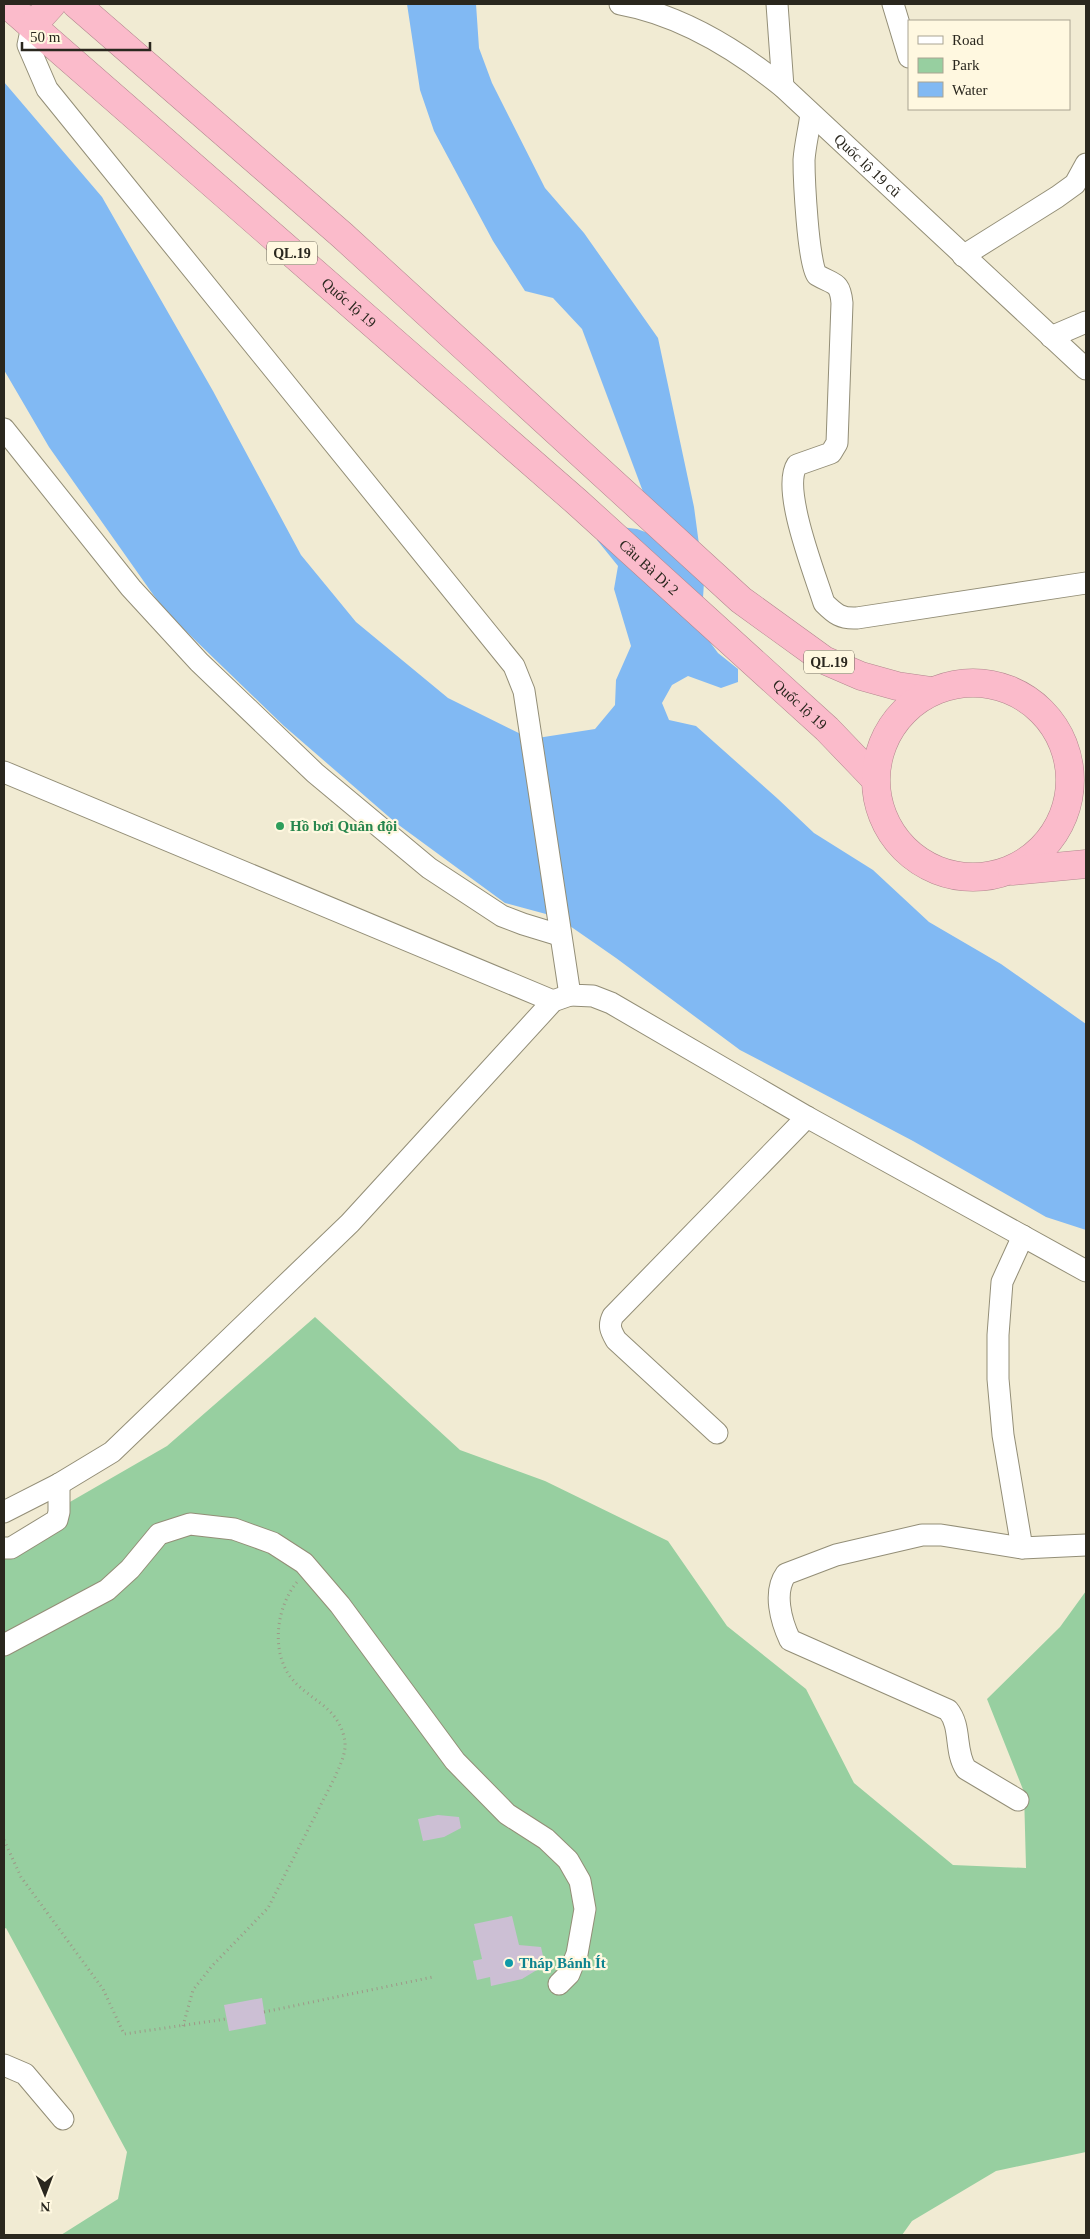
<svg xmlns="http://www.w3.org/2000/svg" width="1090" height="2239" font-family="Georgia,serif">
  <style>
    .green { fill: #97cfa0 }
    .water { fill: #81b9f3 }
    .building { fill: #ccbfd4 }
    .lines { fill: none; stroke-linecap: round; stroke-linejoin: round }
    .minor-casing { stroke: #938e77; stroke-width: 23 }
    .highway-casing { stroke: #b2878e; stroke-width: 29 }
    .path { stroke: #9d9887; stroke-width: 3; stroke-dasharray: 1 4; stroke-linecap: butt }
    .minor { stroke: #fff; stroke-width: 21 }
    .highway { stroke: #fbbbcb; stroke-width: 28 }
    .leisure-dot { fill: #2e9e5b; stroke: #fff8e0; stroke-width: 2 }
    .culture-dot { fill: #0f9aa8; stroke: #fff8e0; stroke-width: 2 }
    .labels { text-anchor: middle; stroke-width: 4.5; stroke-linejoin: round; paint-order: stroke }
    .shield { fill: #fff8e0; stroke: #6a6658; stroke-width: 1 }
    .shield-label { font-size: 14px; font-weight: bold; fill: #2a271e }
    .street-label { font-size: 15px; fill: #2a271e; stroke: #fff8e0 }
    .leisure-label { font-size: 15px; font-weight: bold; fill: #27864d; stroke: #fff8e0; text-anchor: start }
    .culture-label { font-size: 15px; font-weight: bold; fill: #0d838f; stroke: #fff8e0; text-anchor: start }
  </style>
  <rect width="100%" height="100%" fill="#f1ebd3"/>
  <!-- green -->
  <path class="green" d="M 315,1317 L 460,1450 L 545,1481 L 668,1541 L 727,1626 L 806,1689 L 854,1783 L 953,1865 L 1026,1868 L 1024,1792 L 987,1699 L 1060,1627 L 1086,1591 L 1086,2152 L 996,2171 L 912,2221 L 902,2235 L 61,2235 L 118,2199 L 127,2152 L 6,1928 L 4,1929 L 4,1540 L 167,1446 Z"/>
  <!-- water -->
  <path class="water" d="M 407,4 L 476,4 L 479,48 L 492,83 L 545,188 L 584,233 L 658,338 L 694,507 L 704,582 L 701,630 L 718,653 L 738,669 L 738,682 L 721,688 L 688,676 L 672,685 L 662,703 L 669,720 L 696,726 L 778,799 L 814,833 L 873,870 L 929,922 L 1001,964 L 1086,1024 L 1086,1230 L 1046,1217 L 913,1141 L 740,1050 L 616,958 L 557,917 L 505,903 L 396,823 L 284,726 L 164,610 L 49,447 L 4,370 L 4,82 L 102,197 L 213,391 L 301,555 L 356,622 L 448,698 L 531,739 L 595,729 L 615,705 L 616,680 L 631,646 L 614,589 L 618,566 L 597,540 L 613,526 L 637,529 L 648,533 L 651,513 L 582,329 L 553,298 L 525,291 L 493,241 L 434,131 L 420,90 Z"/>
  <!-- building -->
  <path class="building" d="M 438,1815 L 459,1817 L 461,1828 L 444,1837 L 423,1841 L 418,1819 Z
    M 512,1916 L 519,1945 L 541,1947 L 545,1965 L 522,1979 L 491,1986 L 490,1977 L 477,1980 L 473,1961 L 482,1959 L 474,1924 Z
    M 262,1998 L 266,2024 L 229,2031 L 224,2005 Z"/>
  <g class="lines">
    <!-- minor casing -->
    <g class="minor-casing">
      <g id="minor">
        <path id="s1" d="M 620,4 C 681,15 736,49 783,87 L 1086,369"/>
        <path d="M 777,4 L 783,87"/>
        <path d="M 893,4 L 909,57"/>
        <path d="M 32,26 L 28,45 L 47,89 L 514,666 L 524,691 L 570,995 L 593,996 L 611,1003 L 807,1117 L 1086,1271"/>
        <path d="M 811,114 C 809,130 805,145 804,160 C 804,178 808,264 817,275 C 834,285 840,281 842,303 L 837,443 L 831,453 L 797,465 C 781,489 815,574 824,603 C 835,614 841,619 857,618 L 1086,583"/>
        <path d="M 963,256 L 1057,197 L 1075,184 L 1086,164"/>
        <path d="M 1051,337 L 1086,322"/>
        <path d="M 4,429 L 131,588 L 199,662 L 315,773 L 429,868 L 502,916 L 523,924 L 559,935"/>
        <path d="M 4,772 L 553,1001"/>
        <path d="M 717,1433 L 616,1340 C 611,1331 608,1326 613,1316 L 807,1117"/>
        <path d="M 4,1512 L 59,1484 L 112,1452 L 350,1223 L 553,1001 L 570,995"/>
        <path d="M 4,1548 L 11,1548 L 57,1520 L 59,1512 L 59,1484"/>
        <path d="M 1022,1548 L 1003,1435 L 998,1379 L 998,1335 L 1002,1282 L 1023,1236"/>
        <path d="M 4,1645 L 107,1590 L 130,1569 L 159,1534 L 190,1524 L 234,1529 L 273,1543 L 304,1563 L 340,1605 L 455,1761 L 507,1814 L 546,1839 L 568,1860 L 580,1881 L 585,1909 L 577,1954 L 569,1974 L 559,1984"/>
        <path d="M 1018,1800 L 966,1769 C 954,1751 962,1727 948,1710 L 790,1640 C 781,1621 773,1592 786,1574 L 836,1555 L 922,1535 L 941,1535 L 1022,1548 L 1086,1545"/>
        <path d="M 4,2065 L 25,2074 L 63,2119"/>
      </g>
    </g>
    <!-- highway casing -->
    <g class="highway-casing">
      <g id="highway">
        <path id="s2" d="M 7,4 L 577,502 L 827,729 L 875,779"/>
        <path d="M 76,4 L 342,235 L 741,600 L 824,660 L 861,676 L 897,686 L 932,691"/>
        <path d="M 32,26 L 52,4"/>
        <circle cx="973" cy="780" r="97"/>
        <path d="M 1012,871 L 1086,864"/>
      </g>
    </g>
    <!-- path -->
    <path class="path" d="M 4,1840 L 21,1877 L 103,1989 L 124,2034 L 226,2019
      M 264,2012 L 433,1977
      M 183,2026 L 193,1990 L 212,1966 L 268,1908 L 335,1777 C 340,1765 348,1751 344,1737 C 337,1705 306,1699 289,1675 C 271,1648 277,1606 297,1582"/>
    <!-- minor -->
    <use href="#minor" class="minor"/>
    <!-- highway -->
    <use href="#highway" class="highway"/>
  </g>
  <!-- markers -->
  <circle class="leisure-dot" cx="280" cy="826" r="5"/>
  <circle class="culture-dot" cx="509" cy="1963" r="5"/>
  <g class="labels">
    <!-- shield labels -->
    <g class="shield">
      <rect x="267" y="241.5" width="50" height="23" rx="4"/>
      <rect x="804" y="650.5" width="50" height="23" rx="4"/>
    </g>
    <g class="shield-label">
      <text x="292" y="258">QL.19</text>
      <text x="829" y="667">QL.19</text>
    </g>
    <!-- street labels -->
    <g class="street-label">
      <text dy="5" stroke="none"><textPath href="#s1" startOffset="300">Quốc lộ 19 cũ</textPath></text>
      <text dy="5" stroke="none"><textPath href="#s2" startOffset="454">Quốc lộ 19</textPath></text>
      <text dy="5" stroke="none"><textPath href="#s2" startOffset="854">Cầu Bà Di 2</textPath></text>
      <text dy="5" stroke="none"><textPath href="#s2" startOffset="1058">Quốc lộ 19</textPath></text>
    </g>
    <!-- leisure labels -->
    <g class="leisure-label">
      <text x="290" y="831">Hồ bơi Quân đội</text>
    </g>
    <!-- culture labels -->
    <g class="culture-label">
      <text x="519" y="1968">Tháp Bánh Ít</text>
    </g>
  </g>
  <!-- border -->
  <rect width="1090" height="2239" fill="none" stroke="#2a271e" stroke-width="10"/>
  <!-- legend -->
  <rect x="908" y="20" width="162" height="90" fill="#fff8e0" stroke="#aaa492"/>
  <rect x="918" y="36" width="25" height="8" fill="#ffffff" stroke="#aaa492"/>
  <text x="952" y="45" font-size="15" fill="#2a271e">Road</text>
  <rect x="918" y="58" width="25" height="15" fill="#97cfa0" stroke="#aaa492"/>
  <text x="952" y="70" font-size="15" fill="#2a271e">Park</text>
  <rect x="918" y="82" width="25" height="15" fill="#81b9f3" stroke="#aaa492"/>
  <text x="952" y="95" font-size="15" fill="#2a271e">Water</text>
  <!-- north arrow -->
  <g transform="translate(45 2194) rotate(179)" stroke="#fff8e0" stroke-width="4" paint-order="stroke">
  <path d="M0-4L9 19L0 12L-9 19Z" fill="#2a271e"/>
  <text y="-8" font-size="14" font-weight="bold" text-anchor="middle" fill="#2a271e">N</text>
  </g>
  <!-- scale -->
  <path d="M22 42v8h128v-8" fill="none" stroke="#2a271e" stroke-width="2.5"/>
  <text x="30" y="42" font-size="15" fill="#2a271e" stroke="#fff8e0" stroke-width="4" paint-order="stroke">50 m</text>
</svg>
